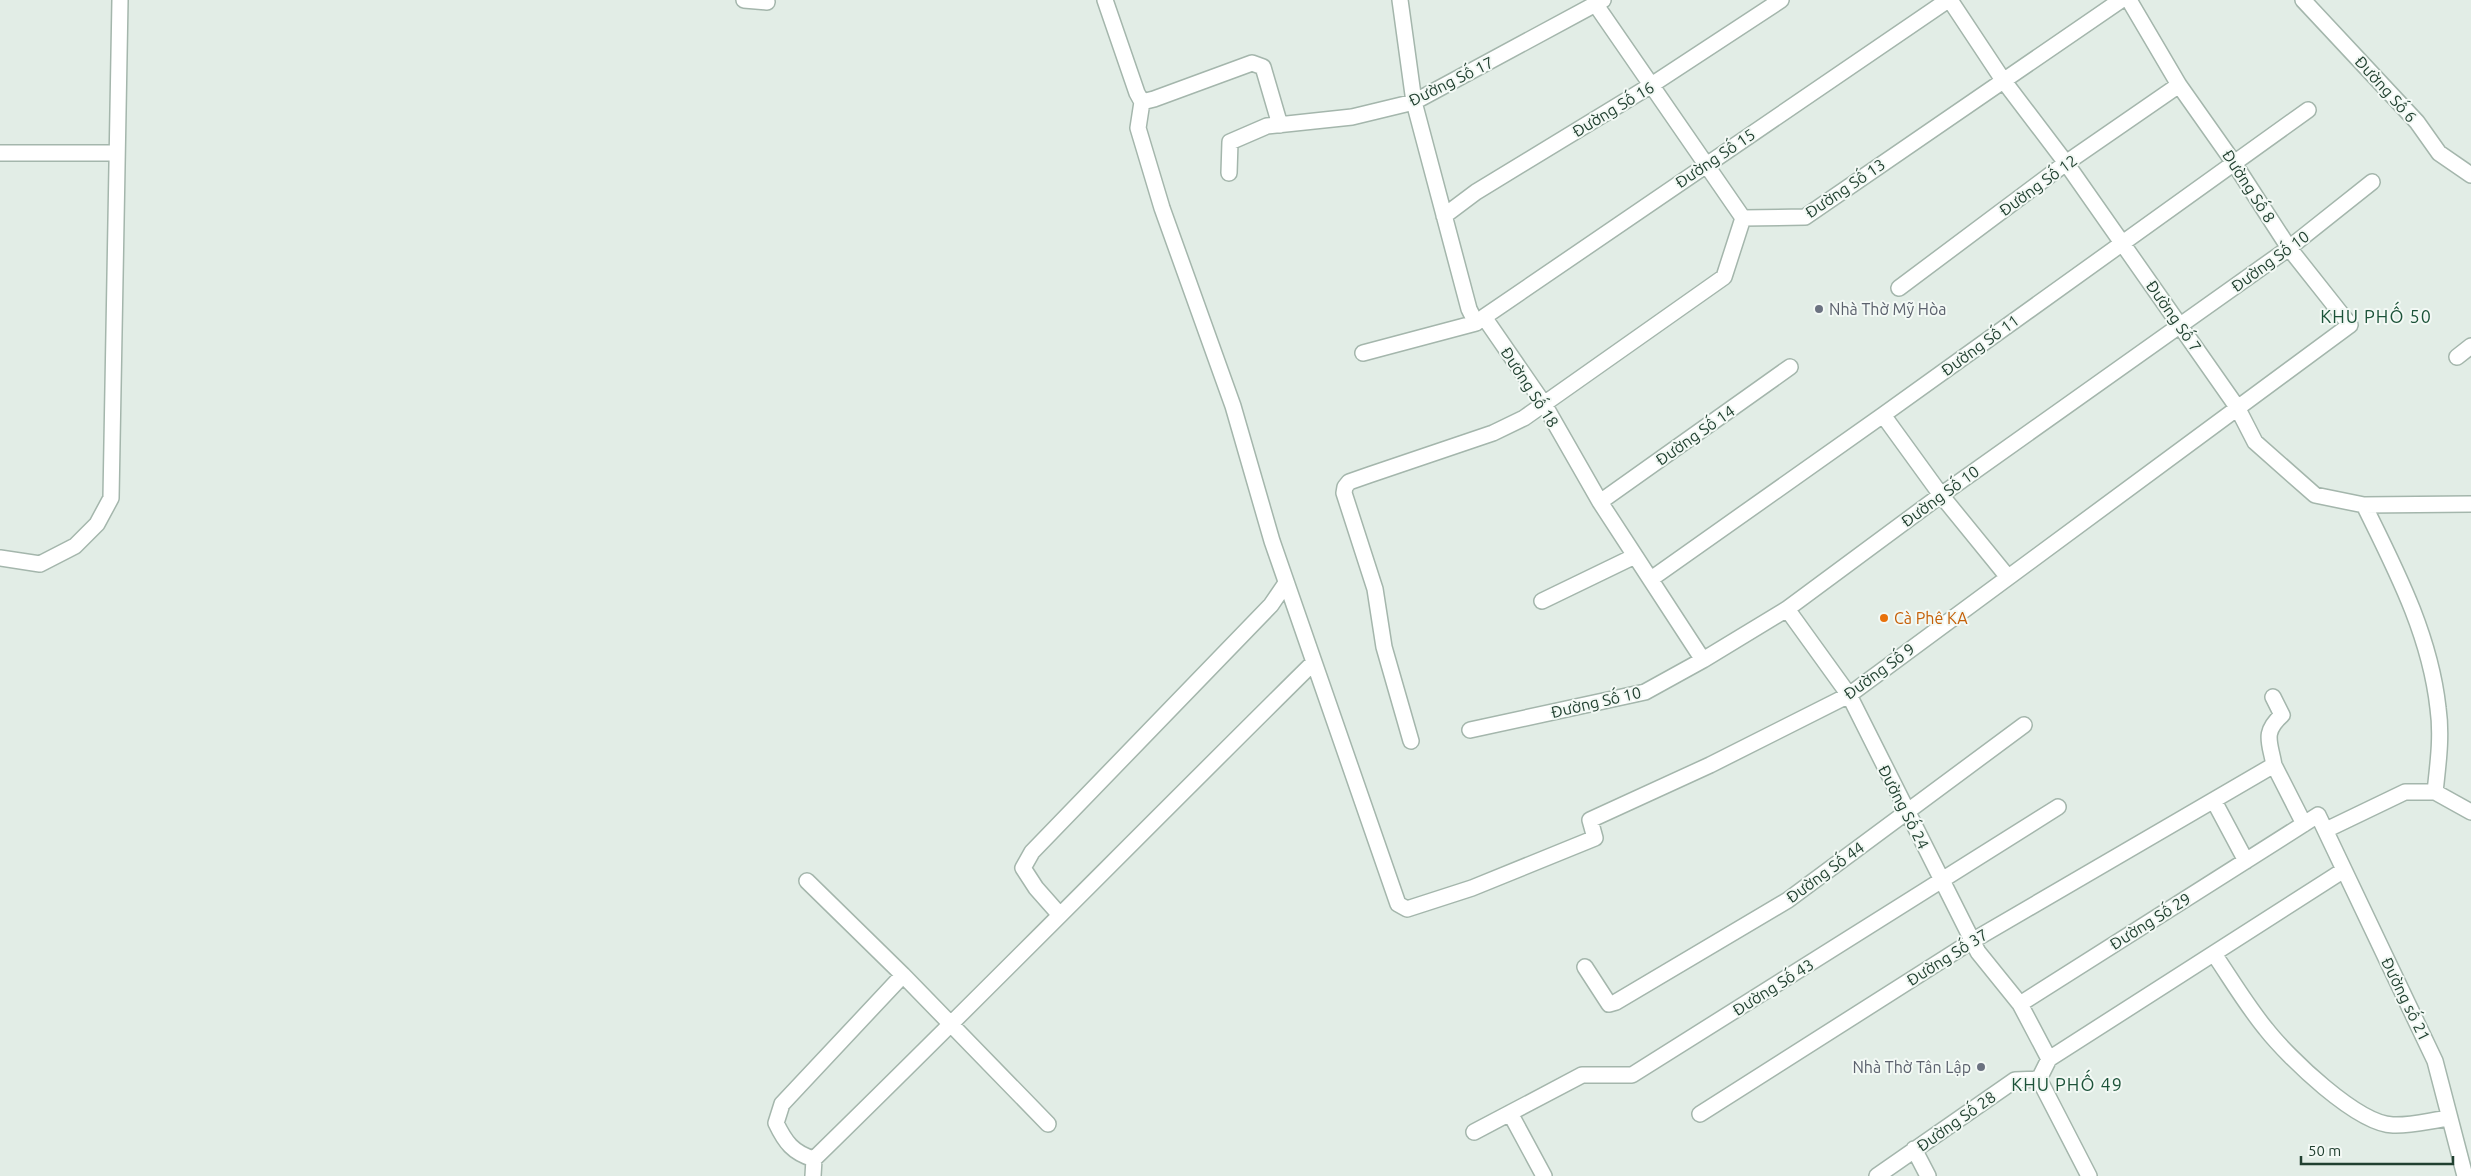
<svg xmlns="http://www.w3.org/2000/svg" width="2471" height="1176" font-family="Ubuntu,sans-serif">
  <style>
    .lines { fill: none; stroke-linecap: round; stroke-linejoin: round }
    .minor-casing { stroke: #a4b6ac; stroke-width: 18 }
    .minor { stroke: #fff; stroke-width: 15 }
    .worship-dot { fill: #6b7280; stroke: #f3f9f5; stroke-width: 2 }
    .food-dot { fill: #e8710a; stroke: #f3f9f5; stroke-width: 2 }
    .labels { text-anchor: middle; stroke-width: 4; stroke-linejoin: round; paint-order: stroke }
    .street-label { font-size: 16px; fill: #214030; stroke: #f3f9f5 }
    .worship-label { font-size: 16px; fill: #5b616d; stroke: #f3f9f5; text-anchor: start }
    .food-label { font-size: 16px; fill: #c56008; stroke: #f3f9f5; text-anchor: start }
    .neighbourhood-label { font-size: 18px; letter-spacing: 1px; fill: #1c5339; stroke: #f3f9f5 }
  </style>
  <rect width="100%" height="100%" fill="#e2ede6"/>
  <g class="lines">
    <!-- minor casing -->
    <g class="minor-casing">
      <path id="minor" d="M 744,0 L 767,2
        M 1105,0 L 1137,93 L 1142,102 L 1154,99 L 1252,63 L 1263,67 L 1280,125
        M 1400,0 L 1414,102 L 1469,309 L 1476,323 L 1484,317 L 1544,404 L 1600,502 L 1703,660
        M 1950,0 L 2003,80 L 2066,163 L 2237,407 L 2255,442 L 2315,495 L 2364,505 L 2471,504
        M 2303,0 L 2417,122 L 2439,153 L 2471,175
        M 1596,5 L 1743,218
        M 1142,102 L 1138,128 L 1162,208 L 1233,406 L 1272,541 L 1398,904 L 1407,909 L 1472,888 L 1595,838 L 1590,820 L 1710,765 L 1849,695 L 2350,325 L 2289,248 L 2234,163 L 2179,85 L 2129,0
        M 0,153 L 117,153
        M 1229,173 L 1230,142 L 1267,126 L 1352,117 L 1414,102 L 1603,0
        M 1444,216 L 1476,192 L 1650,86 L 1781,0
        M 1899,288 L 2066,163 L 2179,85
        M 1484,317 L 1948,0
        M 1363,353 L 1476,323
        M 2457,357 L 2471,346
        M 1883,415 L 1941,495 L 2007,576
        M 1600,502 L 1790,367
        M 2364,505 C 2396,570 2430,635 2438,708 C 2442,736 2438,764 2435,792
        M 0,558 L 40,564 L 75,546 L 97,524 L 111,498 L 120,0
        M 1651,579 L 1883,415 L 2308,110
        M 1542,601 L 1635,556
        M 1787,609 L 1849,695 L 1978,952 L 2020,1004
        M 2273,697 L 2282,715 C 2262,733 2270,742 2274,765
        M 1470,730 L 1645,692 L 1703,660 L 1787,609 L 1941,495 L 2289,248 L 2372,182
        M 1411,741 L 1384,647 L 1375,589 L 1344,493 L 1345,487 L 1349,482 L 1369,475 L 1493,433 L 1524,418 L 1724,277 L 1743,218 L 1805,217 L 2121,0
        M 2214,801 L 2246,861
        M 2326,830 L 2405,792 L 2435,792 L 2471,812
        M 807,881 L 903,975 L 1048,1124
        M 1059,914 L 1036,888 L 1023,868 L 1032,852 L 1271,605 L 1286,583
        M 2214,954 C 2231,979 2247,1006 2266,1029 C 2288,1057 2357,1124 2393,1125 C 2411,1126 2432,1120 2450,1118
        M 1585,967 L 1609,1004 L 1616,1002 L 1788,900 L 2024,725
        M 903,975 L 782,1104 L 776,1123 C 785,1142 793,1153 814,1159 C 982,995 1146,828 1313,663
        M 2049,1059 L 2020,1004 L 2318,815 L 2435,1061 L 2465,1176
        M 1510,1113 L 1544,1176
        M 1700,1114 L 1972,941 L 2274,765 L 2304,824
        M 1474,1132 L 1582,1075 L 1632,1075 L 2058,807
        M 1914,1149 L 1928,1176
        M 813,1176 L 814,1159
        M 1877,1176 L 2015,1080 L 2039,1079
        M 2089,1176 L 2039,1079 L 2049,1059 L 2344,870"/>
    </g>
    <!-- minor -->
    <use href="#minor" class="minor"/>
  </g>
  <!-- markers -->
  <g class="worship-dot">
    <circle cx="1819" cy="309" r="5"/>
    <circle cx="1981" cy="1067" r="5"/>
  </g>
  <circle class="food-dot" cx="1884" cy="618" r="5"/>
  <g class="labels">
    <!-- street labels -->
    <g class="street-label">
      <text transform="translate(1451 81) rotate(-26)" y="6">Đường Số 17</text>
      <text transform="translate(2386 89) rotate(48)" y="6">Đường Số 6</text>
      <text transform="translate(1613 109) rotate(-31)" y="6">Đường Số 16</text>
      <text transform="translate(1715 158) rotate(-34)" y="6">Đường Số 15</text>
      <text transform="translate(2038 185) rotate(-36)" y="6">Đường Số 12</text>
      <text transform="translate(2249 186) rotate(57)" y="6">Đường Số 8</text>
      <text transform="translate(1845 188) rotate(-34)" y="6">Đường Số 13</text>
      <text transform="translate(2270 261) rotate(-36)" y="6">Đường Số 10</text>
      <text transform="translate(2174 316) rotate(55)" y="6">Đường Số 7</text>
      <text transform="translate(1980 345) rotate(-36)" y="6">Đường Số 11</text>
      <text transform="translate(1530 387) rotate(57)" y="6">Đường Số 18</text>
      <text transform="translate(1695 435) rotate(-35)" y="6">Đường Số 14</text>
      <text transform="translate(1940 496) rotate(-36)" y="6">Đường Số 10</text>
      <text transform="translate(1879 671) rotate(-36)" y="6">Đường Số 9</text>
      <text transform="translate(1596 702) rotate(-13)" y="6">Đường Số 10</text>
      <text transform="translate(1904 807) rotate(63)" y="6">Đường Số 24</text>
      <text transform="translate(1825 872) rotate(-36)" y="6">Đường Số 44</text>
      <text transform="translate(2150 921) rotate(-32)" y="6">Đường Số 29</text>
      <text transform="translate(1947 957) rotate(-32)" y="6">Đường Số 37</text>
      <text transform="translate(1773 987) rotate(-32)" y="6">Đường Số 43</text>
      <text transform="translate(2406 999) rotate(64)" y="6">Đường số 21</text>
      <text transform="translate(1956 1121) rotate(-35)" y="6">Đường Số 28</text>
    </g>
    <!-- worship labels -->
    <g class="worship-label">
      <text x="1829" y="315">Nhà Thờ Mỹ Hòa</text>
      <text x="1971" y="1073" text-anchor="end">Nhà Thờ Tân Lập</text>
    </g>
    <!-- food labels -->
    <g class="food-label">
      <text x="1894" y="624">Cà Phê KA</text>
    </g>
    <!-- neighbourhood labels -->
    <g class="neighbourhood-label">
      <text x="2376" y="323">KHU PHỐ 50</text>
      <text x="2067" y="1091">KHU PHỐ 49</text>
    </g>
  </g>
  <!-- scale -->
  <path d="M2301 1156v8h152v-8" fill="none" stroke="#214030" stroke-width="2.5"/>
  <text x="2308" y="1156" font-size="15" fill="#214030" stroke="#f3f9f5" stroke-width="4" paint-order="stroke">50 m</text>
</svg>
